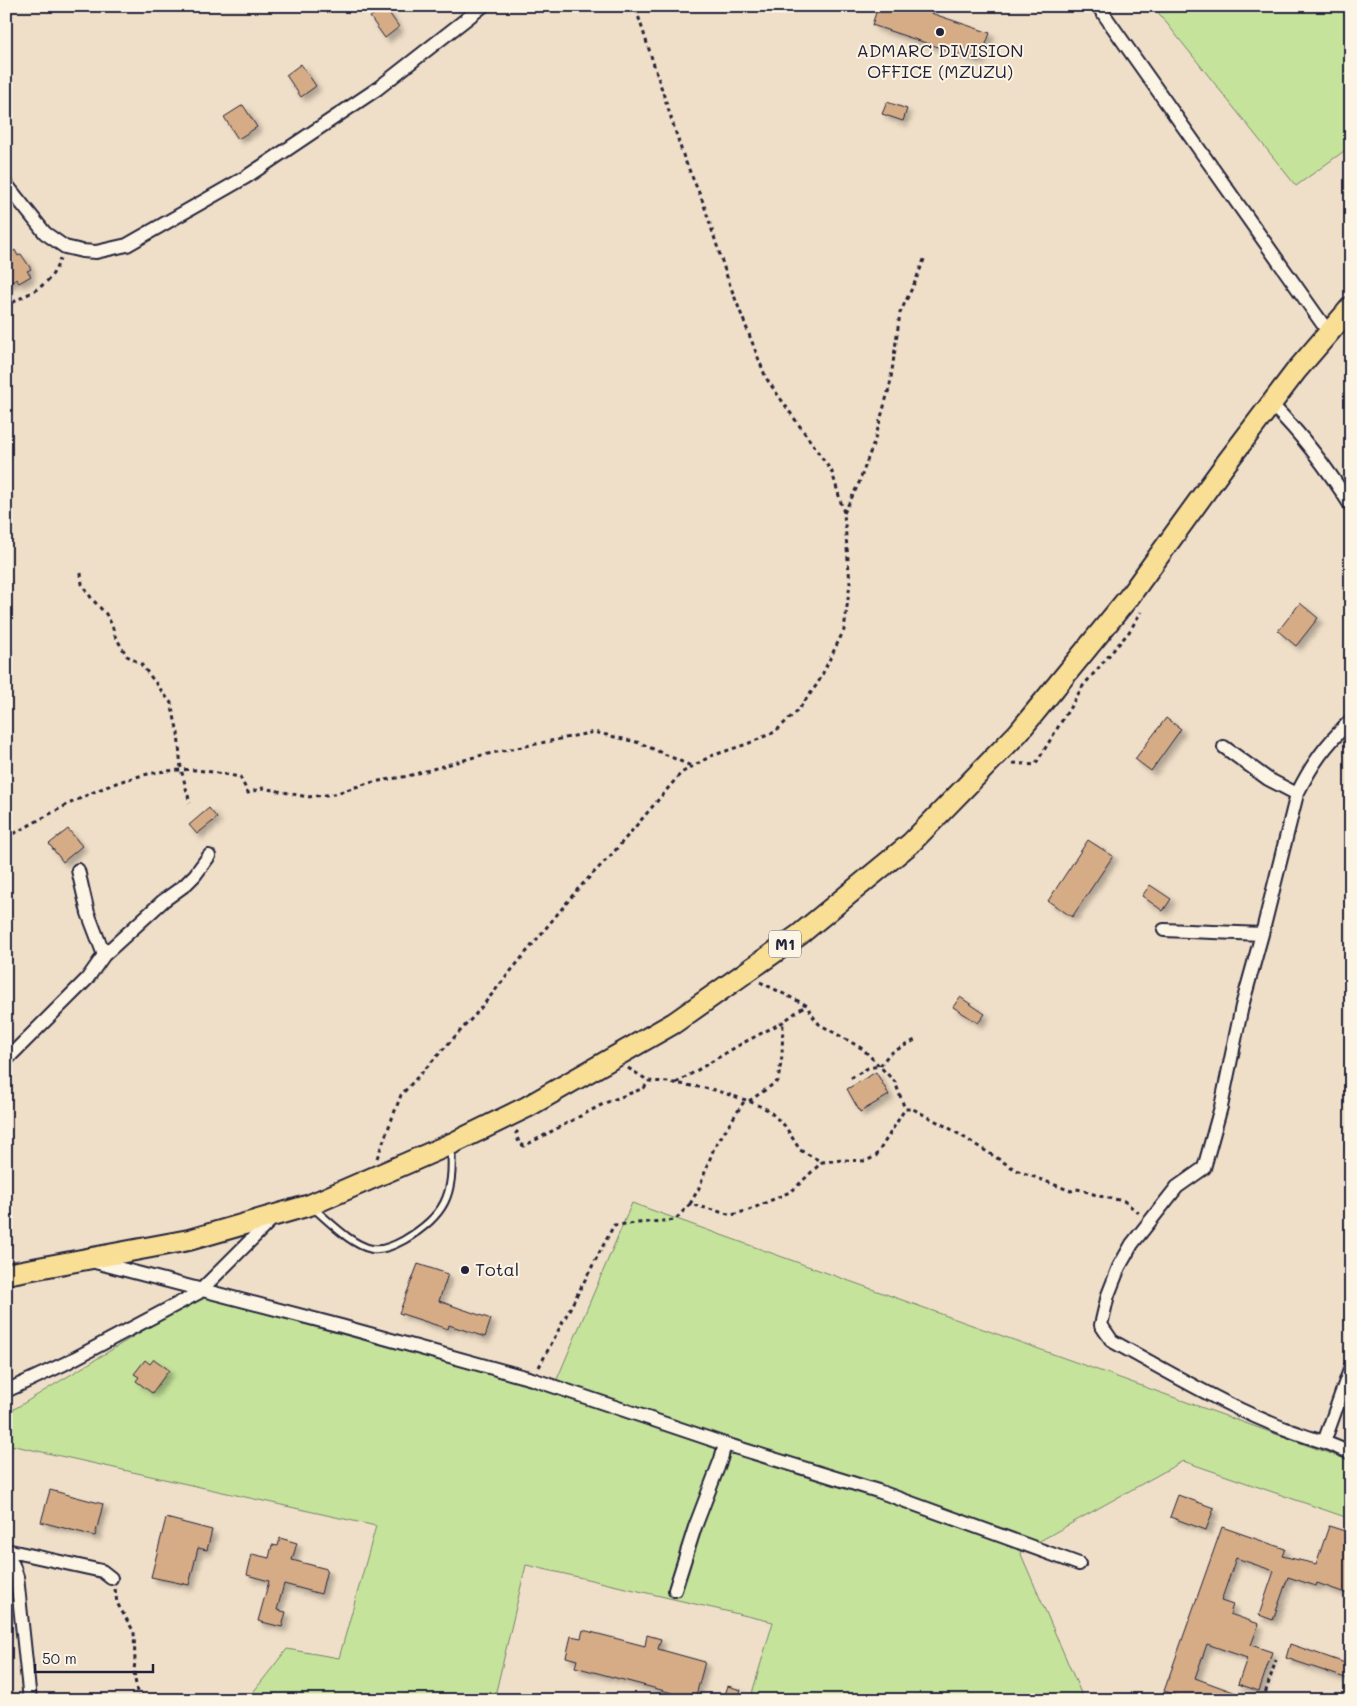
<svg xmlns="http://www.w3.org/2000/svg" width="1357" height="1706" font-family="Mali,sans-serif">
  <style>
    .green { fill: #c5e39b; stroke: #74826b }
    .building { fill: #d5ac86; stroke: #22223b; filter: url(#shadow) }
    .lines { fill: none; stroke-linecap: round; stroke-linejoin: round }
    .service-casing { stroke: #22223b; stroke-width: 10 }
    .minor-casing { stroke: #22223b; stroke-width: 16 }
    .trunk-casing { stroke: #22223b; stroke-width: 24 }
    .path { stroke: #22223b; stroke-width: 3; stroke-dasharray: 4 4; stroke-linecap: butt }
    .service { stroke: #fcf5e5; stroke-width: 6 }
    .minor { stroke: #fcf5e5; stroke-width: 12 }
    .trunk { stroke: #f9df96; stroke-width: 20 }
    .poi-dot { fill: #22223b; stroke: #fcf5e5; stroke-width: 2 }
    .labels { text-anchor: middle; stroke-width: 4; stroke-linejoin: round; paint-order: stroke }
    .shield { fill: #fcf5e5; stroke: #63616e; stroke-width: 1 }
    .shield-label { font-size: 16px; font-weight: bold; fill: #22223b }
    .poi-label { font-size: 18px; fill: #22223b; stroke: #fcf5e5 }
  </style>
  <defs>
    <filter id="shadow"><feDropShadow dx="4.5" dy="4.5" stdDeviation="2.5" flood-color="#0004"/></filter>
  </defs>
  <rect width="100%" height="100%" fill="#f0dfc8"/>
  <filter id="ink" filterUnits="userSpaceOnUse"><feTurbulence type="fractalNoise" baseFrequency=".02" numOctaves="2"/><feDisplacementMap in="SourceGraphic" scale="10" xChannelSelector="R" yChannelSelector="G"/><feConvolveMatrix kernelMatrix="1 2 1 2 8 2 1 2 1" color-interpolation-filters="sRGB"/></filter>
  <g filter="url(#ink)">
    <!-- green -->
    <path class="green" d="M 1153,6 L 1351,6 L 1351,146 L 1296,186 Z
      M 632,1203 L 1351,1461 L 1351,1519 L 1183,1461 L 1020,1552 L 1084,1700 L 750,1700 L 773,1622 L 526,1565 L 494,1700 L 247,1700 L 287,1649 L 339,1658 L 376,1526 L 6,1444 L 6,1414 L 200,1296 L 552,1391 Z"/>
    <!-- building -->
    <path class="building" d="M 878,6 L 923,6 L 922,10 L 990,33 L 980,61 L 872,25 Z
      M 385,7 L 399,27 L 385,38 L 370,17 Z
      M 301,64 L 316,86 L 301,97 L 286,75 Z
      M 887,102 L 907,109 L 903,121 L 882,114 Z
      M 243,105 L 257,127 L 238,139 L 224,117 Z
      M 15,250 L 18,256 L 21,254 L 31,269 L 27,271 L 31,276 L 19,283 L 16,279 L 6,286 L 6,256 Z
      M 1300,603 L 1318,618 L 1296,646 L 1278,631 Z
      M 1166,718 L 1181,729 L 1151,771 L 1135,759 Z
      M 209,808 L 217,818 L 197,834 L 189,825 Z
      M 68,829 L 82,846 L 63,862 L 49,844 Z
      M 1088,840 L 1113,856 L 1072,917 L 1048,901 Z
      M 1150,885 L 1171,899 L 1163,911 L 1142,896 Z
      M 960,997 L 985,1014 L 978,1023 L 953,1007 Z
      M 876,1072 L 889,1095 L 860,1112 L 847,1089 Z
      M 418,1264 L 448,1274 L 439,1301 L 491,1319 L 485,1337 L 449,1325 L 448,1329 L 399,1313 Z
      M 154,1359 L 169,1370 L 152,1393 L 136,1381 L 139,1377 L 134,1374 L 145,1360 L 150,1364 Z
      M 50,1490 L 103,1504 L 95,1536 L 41,1522 Z
      M 1178,1495 L 1214,1508 L 1206,1530 L 1170,1517 Z
      M 166,1518 L 212,1530 L 207,1550 L 198,1548 L 189,1585 L 151,1577 Z
      M 1329,1526 L 1351,1533 L 1351,1595 L 1317,1583 L 1316,1586 L 1288,1577 L 1273,1620 L 1259,1615 L 1274,1571 L 1236,1558 L 1221,1601 L 1233,1605 L 1230,1614 L 1259,1624 L 1251,1645 L 1272,1652 L 1259,1691 L 1238,1684 L 1247,1658 L 1207,1644 L 1195,1678 L 1250,1698 L 1250,1700 L 1190,1700 L 1164,1691 L 1222,1527 L 1285,1549 L 1282,1556 L 1316,1564 Z
      M 280,1538 L 297,1543 L 292,1560 L 327,1569 L 321,1594 L 284,1584 L 277,1610 L 286,1612 L 282,1627 L 258,1621 L 269,1581 L 247,1575 L 252,1554 L 269,1558 L 272,1545 L 278,1546 Z
      M 583,1630 L 645,1646 L 647,1635 L 661,1639 L 658,1649 L 705,1662 L 695,1699 L 575,1667 L 577,1660 L 566,1657 L 571,1636 L 581,1638 Z
      M 1290,1644 L 1351,1665 L 1351,1680 L 1286,1658 Z
      M 728,1686 L 741,1690 L 737,1700 L 723,1700 Z"/>
    <g class="lines">
      <!-- service casing -->
      <g class="service-casing">
        <path id="service" d="M 312,1207 C 329,1221 351,1245 372,1249 C 383,1251 395,1245 404,1240 C 445,1216 455,1194 451,1148"/>
      </g>
      <!-- minor casing -->
      <g class="minor-casing">
        <path id="minor" d="M 1098,6 L 1329,333
          M 6,184 L 45,233 L 65,247 L 82,251 L 96,252 L 127,245 L 246,177 L 377,89 L 483,6
          M 1272,405 C 1302,435 1328,469 1351,506
          M 1224,747 L 1268,779 L 1297,794 C 1313,762 1325,746 1351,720
          M 1297,794 L 1262,934 L 1242,1006 L 1221,1107 L 1204,1168 L 1177,1187 L 1132,1244 L 1119,1267 L 1108,1295 L 1101,1325 L 1112,1341 C 1181,1379 1248,1420 1324,1442 L 1351,1367
          M 1164,930 L 1262,934
          M 104,955 L 163,901 L 185,885 L 195,875 L 209,856
          M 6,1060 L 87,979 L 104,955 L 88,913 L 78,870
          M 91,1261 L 341,1326 L 532,1379 L 725,1444 L 721,1459 L 695,1527 L 675,1590
          M 6,1391 L 64,1364 L 198,1293 L 274,1217
          M 1324,1442 L 1351,1453
          M 725,1444 L 878,1491 L 1079,1564
          M 6,1550 L 102,1571 L 111,1578
          M 6,1554 L 13,1565 L 17,1577 L 30,1700"/>
      </g>
      <!-- trunk casing -->
      <g class="trunk-casing">
        <path id="trunk" d="M 6,1274 L 189,1240 L 310,1205 L 451,1144 L 527,1107 L 674,1023 L 799,935 L 911,843 L 1018,733 L 1129,597 L 1224,466 L 1296,371 L 1351,307"/>
      </g>
      <!-- path -->
      <path class="path" d="M 6,307 C 31,290 49,290 60,259
        M 844,513 L 859,483 L 875,439 L 890,385 L 900,313 L 915,282 L 925,257
        M 81,573 L 82,584 L 92,599 L 106,614 L 112,625 L 115,636 L 127,656 L 141,664 L 171,703 L 178,733 L 181,769 L 190,803
        M 6,645 L 12,652
        M 1013,763 L 1035,765 L 1083,686 L 1129,632 L 1141,612
        M 6,836 L 15,833 C 67,805 118,773 179,770 C 197,768 221,774 240,777 L 248,793 L 263,788 L 308,797 L 334,794 L 368,783 L 408,776 L 478,756 L 594,732 L 640,743 L 691,766
        M 760,982 L 806,1005 L 812,1015 L 819,1024 L 863,1049 L 895,1082 L 905,1109
        M 628,1068 L 649,1081 L 668,1082 L 711,1089 L 749,1101 L 768,1110 L 785,1126 L 800,1150 L 822,1162 L 843,1160 L 866,1161 L 876,1156 L 905,1109 L 913,1109 L 949,1128 L 1016,1170 L 1071,1191 L 1076,1189 L 1082,1190 L 1099,1196 L 1124,1201 L 1140,1214
        M 851,1078 L 868,1068 L 880,1066 L 889,1054 L 915,1040
        M 676,1083 L 741,1044 L 783,1022 L 806,1005
        M 749,1101 L 778,1081 L 782,1056 L 783,1022
        M 518,1131 L 516,1133 L 519,1143 L 524,1146 L 605,1103 L 644,1088 L 649,1081
        M 377,1158 L 401,1095 L 475,1015 L 577,890 L 613,853 L 681,773 L 711,756 L 747,744 L 775,732 L 799,709 L 818,683 L 844,630 L 850,583 L 844,513 L 832,472 L 766,378 L 728,280 L 703,202 L 684,158 L 635,6
        M 690,1204 L 699,1188 L 714,1148 L 745,1100
        M 539,1367 L 614,1225 L 675,1220 L 690,1204 L 732,1215 L 749,1210 L 792,1191 L 822,1162
        M 115,1589 L 117,1603 L 134,1632 L 135,1661 L 134,1671 L 138,1700
        M 1263,1700 L 1276,1660"/>
      <!-- service -->
      <use href="#service" class="service"/>
      <!-- minor -->
      <use href="#minor" class="minor"/>
      <!-- trunk -->
      <use href="#trunk" class="trunk"/>
    </g>
  </g>
  <!-- markers -->
  <g class="poi-dot">
    <circle cx="940" cy="32" r="5"/>
    <circle cx="465" cy="1270" r="5"/>
  </g>
  <g class="labels">
    <!-- shield labels -->
    <rect class="shield" x="769" y="930.5" width="32" height="27" rx="4"/>
    <g class="shield-label">
      <text x="785" y="950">M1</text>
    </g>
    <!-- poi labels -->
    <g class="poi-label">
      <text x="940" y="57">ADMARC DIVISION<tspan x="940" dy="21">OFFICE (MZUZU)</tspan></text>
      <text x="475" y="1276" text-anchor="start">Total</text>
    </g>
  </g>
  <!-- margin -->
  <rect width="1357" height="1706" fill="none" stroke="#fcf5e5" stroke-width="25"/>
  <rect x="12" y="12" width="1332" height="1681" fill="none" stroke="#22223b" stroke-width="2" filter="url(#ink)"/>
  <!-- scale -->
  <path d="M35 1664v8h118v-8" fill="none" stroke="#22223b" stroke-width="2.5"/>
  <text x="42" y="1664" font-size="15" fill="#22223b" stroke="#fcf5e5" stroke-width="4" paint-order="stroke">50 m</text>
</svg>
